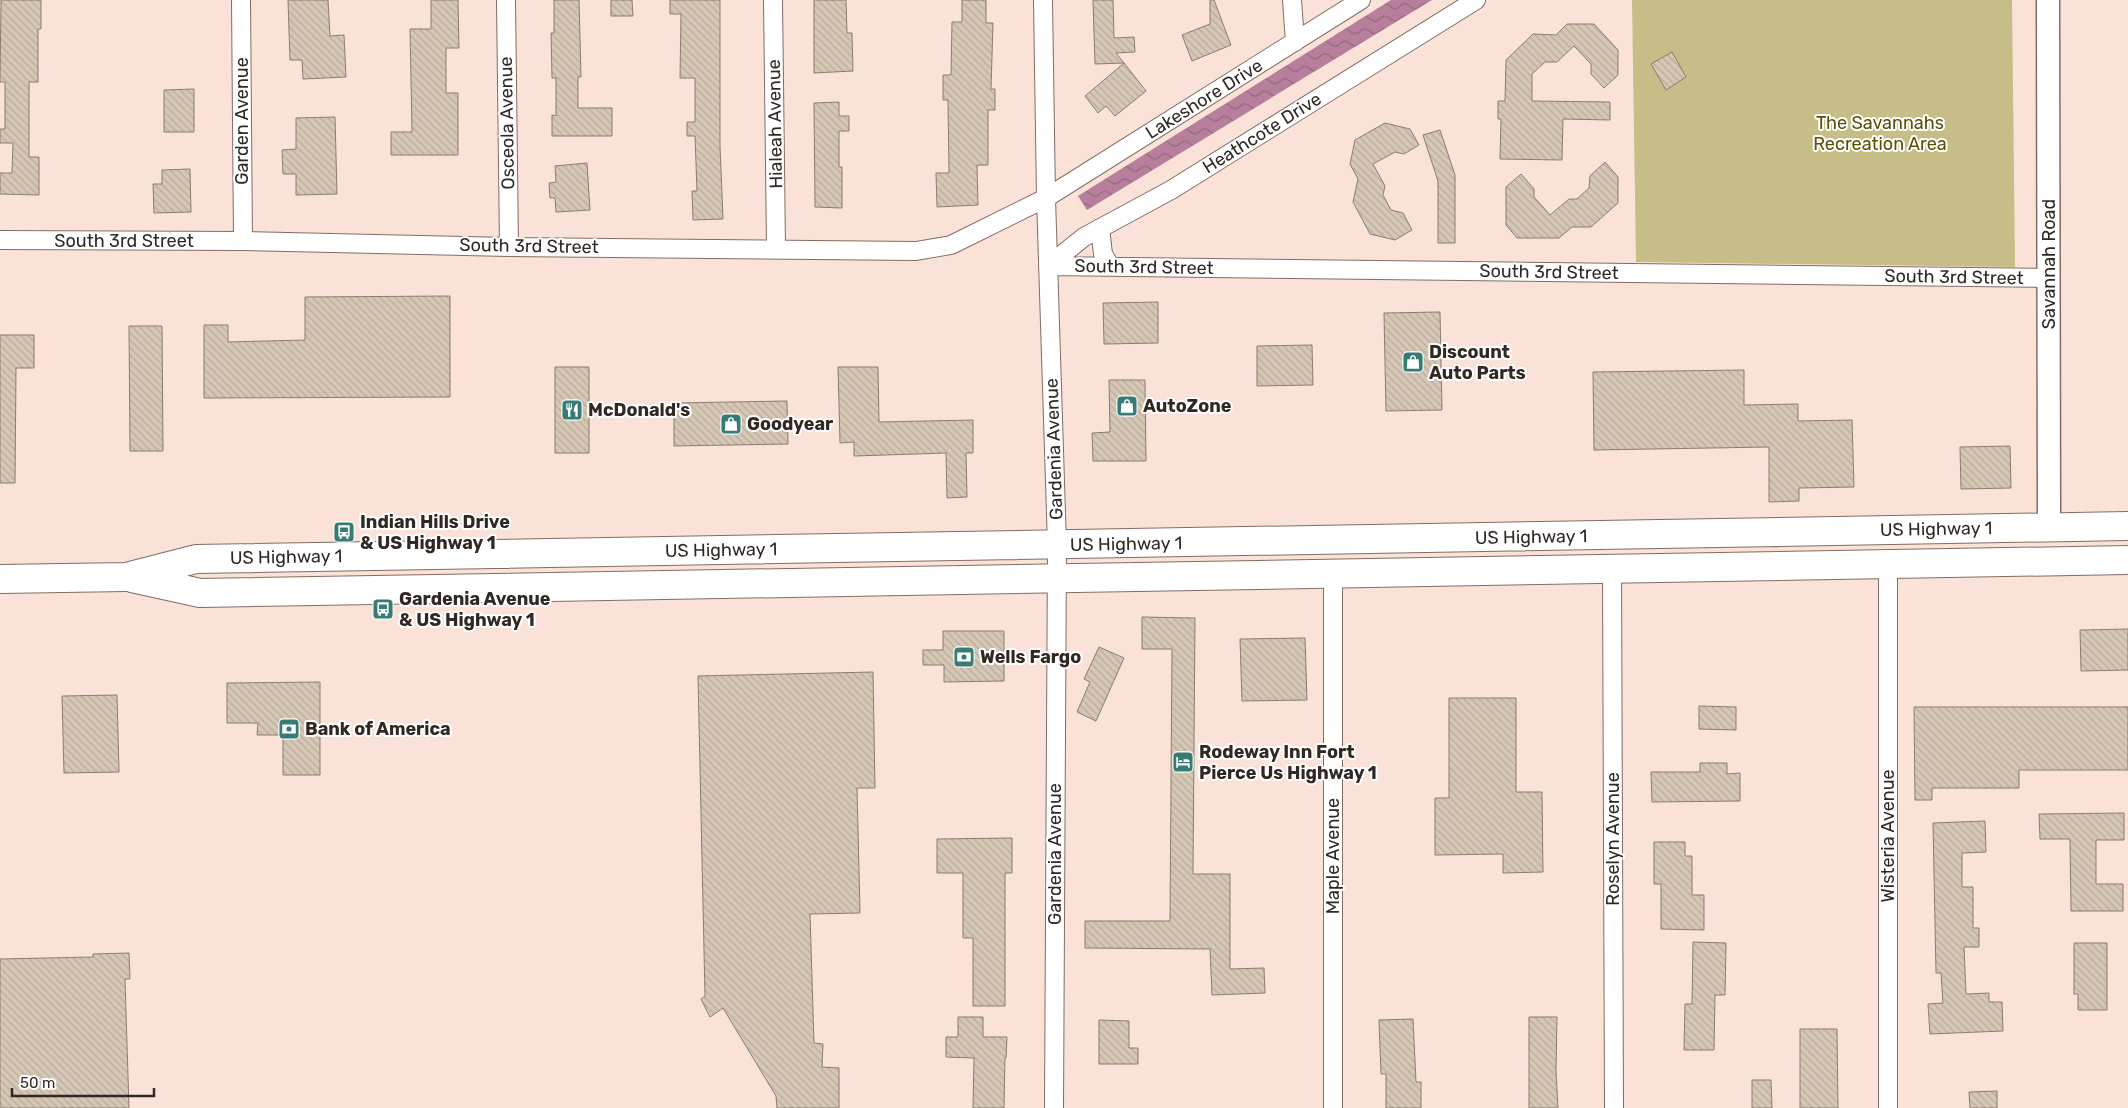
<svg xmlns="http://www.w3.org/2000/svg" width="2128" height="1108" font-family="Rubik,sans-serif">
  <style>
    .park { fill: #c6bd87 }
    .water { fill: url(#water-waves) }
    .building { fill: url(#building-back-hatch); stroke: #8b7d6d }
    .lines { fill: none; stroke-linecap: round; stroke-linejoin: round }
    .minor-casing { stroke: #826d64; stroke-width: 20 }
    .tertiary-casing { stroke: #826d64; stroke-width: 25 }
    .primary-casing { stroke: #826d64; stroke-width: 30 }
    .minor { stroke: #fff; stroke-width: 18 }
    .tertiary { stroke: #fff; stroke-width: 22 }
    .primary { stroke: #fff; stroke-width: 28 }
    .labels { text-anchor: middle; stroke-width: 4; stroke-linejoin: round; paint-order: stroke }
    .street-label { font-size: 18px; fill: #312824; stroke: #fff }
    .park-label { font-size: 18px; fill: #5a4f02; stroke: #fff }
    .poi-label { font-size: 18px; font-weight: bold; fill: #312824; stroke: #fff; text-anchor: start }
  </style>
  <defs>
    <pattern id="water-waves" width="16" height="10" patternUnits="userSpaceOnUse" patternTransform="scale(1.25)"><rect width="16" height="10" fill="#b87f9c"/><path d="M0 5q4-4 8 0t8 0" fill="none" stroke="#96687f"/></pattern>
    <pattern id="building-back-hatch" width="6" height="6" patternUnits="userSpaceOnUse" patternTransform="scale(1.25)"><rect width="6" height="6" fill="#d6c7b5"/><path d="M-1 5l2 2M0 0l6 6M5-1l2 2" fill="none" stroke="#b8ab9c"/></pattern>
  </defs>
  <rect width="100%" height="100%" fill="#fae2d8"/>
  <!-- park -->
  <path class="park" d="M 1632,0 L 2012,0 L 2015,267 L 1636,262 Z"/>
  <!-- water -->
  <path class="water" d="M 1391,0 L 1432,0 L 1087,210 L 1078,196 Z"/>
  <!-- building -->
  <path class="building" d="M 1,0 L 41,0 L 41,29 L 38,29 L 38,82 L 29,82 L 29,157 L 39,157 L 39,195 L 0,194 L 0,173 L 12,173 L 13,143 L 0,143 L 0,129 L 5,129 L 5,82 L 0,82 Z
    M 288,0 L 328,0 L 330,36 L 344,35 L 346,77 L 303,79 L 302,60 L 290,60 Z
    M 431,0 L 458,0 L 459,48 L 446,48 L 446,93 L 458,93 L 458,155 L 391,155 L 391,132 L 412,132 L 410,29 L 431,29 Z
    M 554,0 L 579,0 L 581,77 L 578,77 L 578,108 L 612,108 L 612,136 L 552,136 L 552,115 L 556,116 L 556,78 L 552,78 L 551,33 L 554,33 Z
    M 611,0 L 632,0 L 633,16 L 611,16 Z
    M 670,0 L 720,0 L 720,146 L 723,219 L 693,220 L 692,191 L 697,191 L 695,136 L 687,136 L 687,122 L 695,122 L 695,78 L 680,78 L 681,14 L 670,14 Z
    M 814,0 L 846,0 L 847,33 L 852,33 L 853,71 L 814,73 Z
    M 962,0 L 986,0 L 986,23 L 993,23 L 991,89 L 995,89 L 995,110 L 988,110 L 988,165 L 977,165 L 978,205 L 937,207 L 936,173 L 949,173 L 948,100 L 943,100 L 943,75 L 951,75 L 952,22 L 962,22 Z
    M 1093,0 L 1113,0 L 1114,38 L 1134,37 L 1135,52 L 1116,53 L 1124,63 L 1095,64 Z
    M 1210,0 L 1214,0 L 1231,45 L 1192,61 L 1182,35 L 1210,24 Z
    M 1567,24 L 1594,24 L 1618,50 L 1618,75 L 1604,88 L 1591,74 L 1591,64 L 1574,46 L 1557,62 L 1545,62 L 1532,74 L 1532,101 L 1610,102 L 1610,120 L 1563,119 L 1562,160 L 1500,159 L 1501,119 L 1498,119 L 1498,101 L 1505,101 L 1506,60 L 1533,34 L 1556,35 Z
    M 1672,52 L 1686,77 L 1666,90 L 1651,64 Z
    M 1124,63 L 1146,91 L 1115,116 L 1106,106 L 1098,113 L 1085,96 Z
    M 194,89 L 194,132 L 164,132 L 164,90 Z
    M 839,102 L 839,116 L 849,116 L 849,131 L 839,131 L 839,167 L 842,167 L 842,208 L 815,207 L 814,103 Z
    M 335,117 L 337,194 L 296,195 L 296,174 L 283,174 L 282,150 L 296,149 L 296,118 Z
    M 1385,123 L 1410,129 L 1419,145 L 1404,154 L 1395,152 L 1373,164 L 1385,186 L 1383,195 L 1391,210 L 1403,213 L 1412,230 L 1395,240 L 1370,234 L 1353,202 L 1358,179 L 1350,164 L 1355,140 Z
    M 1440,130 L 1455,175 L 1455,243 L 1438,243 L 1438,181 L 1423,135 Z
    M 1605,162 L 1618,177 L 1618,203 L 1591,227 L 1572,227 L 1559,238 L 1517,238 L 1506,225 L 1506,187 L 1521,174 L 1534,189 L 1534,197 L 1550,215 L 1569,199 L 1577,199 L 1589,188 L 1590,176 Z
    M 587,163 L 590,210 L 556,212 L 555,198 L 550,198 L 549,183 L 556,182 L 555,166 Z
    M 190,169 L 191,212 L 154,213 L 153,184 L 162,184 L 162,170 Z
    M 450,296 L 450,397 L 204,398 L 204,325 L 228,325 L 228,342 L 305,340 L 305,297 Z
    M 1158,302 L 1158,343 L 1104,344 L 1103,303 Z
    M 1440,312 L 1442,410 L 1386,411 L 1384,313 Z
    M 129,326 L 162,326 L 163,451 L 130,451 Z
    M 0,335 L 34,335 L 34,368 L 16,368 L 15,483 L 0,483 Z
    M 1312,345 L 1313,385 L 1257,386 L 1257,346 Z
    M 555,367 L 589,367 L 589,453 L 555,453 Z
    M 838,367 L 878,367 L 879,422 L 973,420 L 973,453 L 966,453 L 967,497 L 947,498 L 946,453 L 854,456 L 854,442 L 840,443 Z
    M 1744,370 L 1744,405 L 1798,404 L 1798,421 L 1852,420 L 1854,487 L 1799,488 L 1799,501 L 1769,502 L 1769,447 L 1594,450 L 1593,372 Z
    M 1109,380 L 1145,380 L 1146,461 L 1093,461 L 1092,433 L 1110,432 Z
    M 787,401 L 788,444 L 674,446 L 674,403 Z
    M 2010,446 L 2011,488 L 1961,489 L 1960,447 Z
    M 1142,617 L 1195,618 L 1193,874 L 1230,874 L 1230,969 L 1264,968 L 1265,993 L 1212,995 L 1210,949 L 1085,948 L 1085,921 L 1170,921 L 1172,649 L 1142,649 Z
    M 2128,629 L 2128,670 L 2081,671 L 2080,630 Z
    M 943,631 L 1004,631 L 1004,681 L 944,682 L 944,665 L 923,665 L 923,650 L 943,650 Z
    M 1305,638 L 1307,700 L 1242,701 L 1240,639 Z
    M 1099,647 L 1124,658 L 1096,721 L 1077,712 L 1090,682 L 1084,679 Z
    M 873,672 L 875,788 L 857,788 L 860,913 L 810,914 L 814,1043 L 823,1044 L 822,1067 L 839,1068 L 839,1108 L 777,1108 L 776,1096 L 723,1008 L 710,1017 L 701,999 L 705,996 L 698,676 Z
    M 320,682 L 320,775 L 283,775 L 283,735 L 257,735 L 258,723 L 227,723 L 227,683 Z
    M 117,695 L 119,772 L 64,773 L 62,696 Z
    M 1449,698 L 1516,698 L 1516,792 L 1542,792 L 1543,872 L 1503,873 L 1503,854 L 1435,855 L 1435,798 L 1449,798 Z
    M 1699,706 L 1736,707 L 1736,730 L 1699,729 Z
    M 1914,707 L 2128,707 L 2128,770 L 2019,770 L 2019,788 L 1932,788 L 1932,800 L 1915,800 Z
    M 1700,763 L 1727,763 L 1727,774 L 1740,773 L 1740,801 L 1652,802 L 1651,772 L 1700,772 Z
    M 2124,813 L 2124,840 L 2096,840 L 2096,884 L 2123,884 L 2123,911 L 2071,911 L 2070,839 L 2040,839 L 2039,814 Z
    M 1985,821 L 1986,852 L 1962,853 L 1962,887 L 1973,887 L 1973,928 L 1979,928 L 1979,947 L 1964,947 L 1966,994 L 1989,993 L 1989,1002 L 2002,1002 L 2003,1031 L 1930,1034 L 1928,1004 L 1943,1003 L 1941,973 L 1936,973 L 1933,823 Z
    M 1012,838 L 1012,873 L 1005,873 L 1005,1006 L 973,1006 L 973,938 L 963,938 L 963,873 L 937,873 L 937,839 Z
    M 1654,842 L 1685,842 L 1685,856 L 1692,856 L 1692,895 L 1704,895 L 1704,930 L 1661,929 L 1661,884 L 1654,884 Z
    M 1693,942 L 1726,943 L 1725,995 L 1715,995 L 1714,1050 L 1684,1050 L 1685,1004 L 1692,1004 Z
    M 2074,943 L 2107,943 L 2107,1010 L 2078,1010 L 2078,994 L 2074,994 Z
    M 129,953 L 130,979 L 125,979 L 129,1108 L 0,1108 L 0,959 L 93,957 L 93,954 Z
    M 958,1017 L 983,1017 L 983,1037 L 1007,1037 L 1006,1058 L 1005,1058 L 1004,1108 L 973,1108 L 974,1058 L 946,1057 L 946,1037 L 958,1037 Z
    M 1529,1017 L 1557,1017 L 1556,1071 L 1558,1108 L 1529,1108 Z
    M 1413,1019 L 1416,1082 L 1421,1082 L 1421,1108 L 1386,1108 L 1386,1074 L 1381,1074 L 1379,1020 Z
    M 1099,1020 L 1129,1021 L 1129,1048 L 1138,1048 L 1138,1064 L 1099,1064 Z
    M 1800,1029 L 1837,1029 L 1838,1108 L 1800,1108 Z
    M 1752,1080 L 1771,1080 L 1772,1108 L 1752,1108 Z
    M 1997,1091 L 1997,1108 L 1970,1108 L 1969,1092 Z"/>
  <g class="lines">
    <!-- minor casing -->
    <g class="minor-casing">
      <path id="minor" d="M 241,0 L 243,241
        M 506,0 L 509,247
        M 773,0 L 776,248
        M 1043,0 L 1046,198 L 1057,545 L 1054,1108
        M 1292,0 L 1295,42
        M 1100,228 L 1103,254 L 1110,266
        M 0,240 L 243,241 L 509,247 L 916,251 L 951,245 L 1046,198 L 1361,0
        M 1048,266 L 2049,278
        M 1048,266 L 1084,237 L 1171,190 L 1476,0
        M 1612,569 L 1614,1108
        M 1333,1108 L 1333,574
        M 1888,1108 L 1888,564"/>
    </g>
    <!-- tertiary casing -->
    <g class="tertiary-casing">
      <path id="tertiary" d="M 2048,0 L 2049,527"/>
    </g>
    <!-- primary casing -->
    <g class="primary-casing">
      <path id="primary" d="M 132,578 L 200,593 L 2128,560
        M 0,579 L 126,577 L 196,559 L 2128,526"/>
    </g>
    <!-- minor -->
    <use href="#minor" class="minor"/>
    <!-- tertiary -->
    <use href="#tertiary" class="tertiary"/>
    <!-- primary -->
    <use href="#primary" class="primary"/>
  </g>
  <!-- icons -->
  <defs>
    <g id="shop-square" transform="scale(1.125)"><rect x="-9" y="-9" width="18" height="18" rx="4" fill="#367c75" stroke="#fff"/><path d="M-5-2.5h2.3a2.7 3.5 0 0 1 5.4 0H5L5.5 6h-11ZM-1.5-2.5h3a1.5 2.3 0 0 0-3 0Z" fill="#fff"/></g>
    <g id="restaurant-square" transform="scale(1.125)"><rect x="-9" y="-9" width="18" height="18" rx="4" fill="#367c75" stroke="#fff"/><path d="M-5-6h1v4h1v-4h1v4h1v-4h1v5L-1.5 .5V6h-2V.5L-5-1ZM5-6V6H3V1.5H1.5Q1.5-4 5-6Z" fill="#fff"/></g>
    <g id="bus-square" transform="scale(1.125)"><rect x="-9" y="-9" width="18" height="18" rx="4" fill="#367c75" stroke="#fff"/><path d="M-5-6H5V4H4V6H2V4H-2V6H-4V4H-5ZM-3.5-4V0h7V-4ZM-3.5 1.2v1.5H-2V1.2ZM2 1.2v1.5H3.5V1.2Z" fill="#fff"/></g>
    <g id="bank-square" transform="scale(1.125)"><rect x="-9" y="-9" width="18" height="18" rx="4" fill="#367c75" stroke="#fff"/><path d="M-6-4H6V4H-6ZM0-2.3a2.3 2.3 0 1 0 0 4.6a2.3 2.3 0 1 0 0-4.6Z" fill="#fff"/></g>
    <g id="hotel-square" transform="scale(1.125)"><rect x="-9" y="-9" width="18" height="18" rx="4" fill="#367c75" stroke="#fff"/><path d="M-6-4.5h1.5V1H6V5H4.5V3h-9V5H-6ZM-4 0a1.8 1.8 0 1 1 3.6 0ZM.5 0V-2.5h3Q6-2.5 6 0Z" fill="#fff"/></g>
  </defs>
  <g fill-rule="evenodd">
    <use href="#shop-square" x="1413" y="362"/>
    <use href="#shop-square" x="1127" y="406"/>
    <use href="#restaurant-square" x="572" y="410"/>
    <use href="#shop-square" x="731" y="424"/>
    <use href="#bus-square" x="344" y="532"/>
    <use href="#bus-square" x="383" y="609"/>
    <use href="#bank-square" x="964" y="657"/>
    <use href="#bank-square" x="289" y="729"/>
    <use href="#hotel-square" x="1183" y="762"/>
  </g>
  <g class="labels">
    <!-- street labels -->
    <g class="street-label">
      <text transform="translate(1204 99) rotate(-32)" y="6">Lakeshore Drive</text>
      <text transform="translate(242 121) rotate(-90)" y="6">Garden Avenue</text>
      <text transform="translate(507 123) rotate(-91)" y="6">Osceola Avenue</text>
      <text transform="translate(775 124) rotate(-91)" y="6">Hialeah Avenue</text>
      <text transform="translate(1262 133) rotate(-32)" y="6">Heathcote Drive</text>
      <text x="124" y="247">South 3rd Street</text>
      <text transform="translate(529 246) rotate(1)" y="6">South 3rd Street</text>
      <text transform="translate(2049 264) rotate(-90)" y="6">Savannah Road</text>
      <text transform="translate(1144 267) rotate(1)" y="6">South 3rd Street</text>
      <text transform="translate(1549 272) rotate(1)" y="6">South 3rd Street</text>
      <text transform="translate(1954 277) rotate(1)" y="6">South 3rd Street</text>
      <text transform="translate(1054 449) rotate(-92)" y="6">Gardenia Avenue</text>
      <text transform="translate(1936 529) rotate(-1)" y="6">US Highway 1</text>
      <text transform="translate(1531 537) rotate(-1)" y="6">US Highway 1</text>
      <text transform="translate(1126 544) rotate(-1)" y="6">US Highway 1</text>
      <text transform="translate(721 550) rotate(-1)" y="6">US Highway 1</text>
      <text transform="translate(286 557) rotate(-1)" y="6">US Highway 1</text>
      <text transform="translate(1888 836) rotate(-90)" y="6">Wisteria Avenue</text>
      <text transform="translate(1613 839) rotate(-90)" y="6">Roselyn Avenue</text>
      <text transform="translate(1055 854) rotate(-90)" y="6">Gardenia Avenue</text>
      <text transform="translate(1333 856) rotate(-90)" y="6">Maple Avenue</text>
    </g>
    <!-- park labels -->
    <g class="park-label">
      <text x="1880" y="129">The Savannahs<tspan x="1880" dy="21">Recreation Area</tspan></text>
    </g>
    <!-- poi labels -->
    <g class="poi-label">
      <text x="1429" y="358">Discount<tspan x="1429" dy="21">Auto Parts</tspan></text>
      <text x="1143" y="412">AutoZone</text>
      <text x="588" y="416">McDonald's</text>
      <text x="747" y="430">Goodyear</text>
      <text x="360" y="528">Indian Hills Drive<tspan x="360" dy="21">&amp; US Highway 1</tspan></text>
      <text x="399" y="605">Gardenia Avenue<tspan x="399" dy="21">&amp; US Highway 1</tspan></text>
      <text x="980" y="663">Wells Fargo</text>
      <text x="305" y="735">Bank of America</text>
      <text x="1199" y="758">Rodeway Inn Fort<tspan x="1199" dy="21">Pierce Us Highway 1</tspan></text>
    </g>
  </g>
  <!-- scale -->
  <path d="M12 1088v8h142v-8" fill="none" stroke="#312824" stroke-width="2.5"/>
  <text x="20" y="1088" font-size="15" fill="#312824" stroke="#ffffff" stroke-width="4" paint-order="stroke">50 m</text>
</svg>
